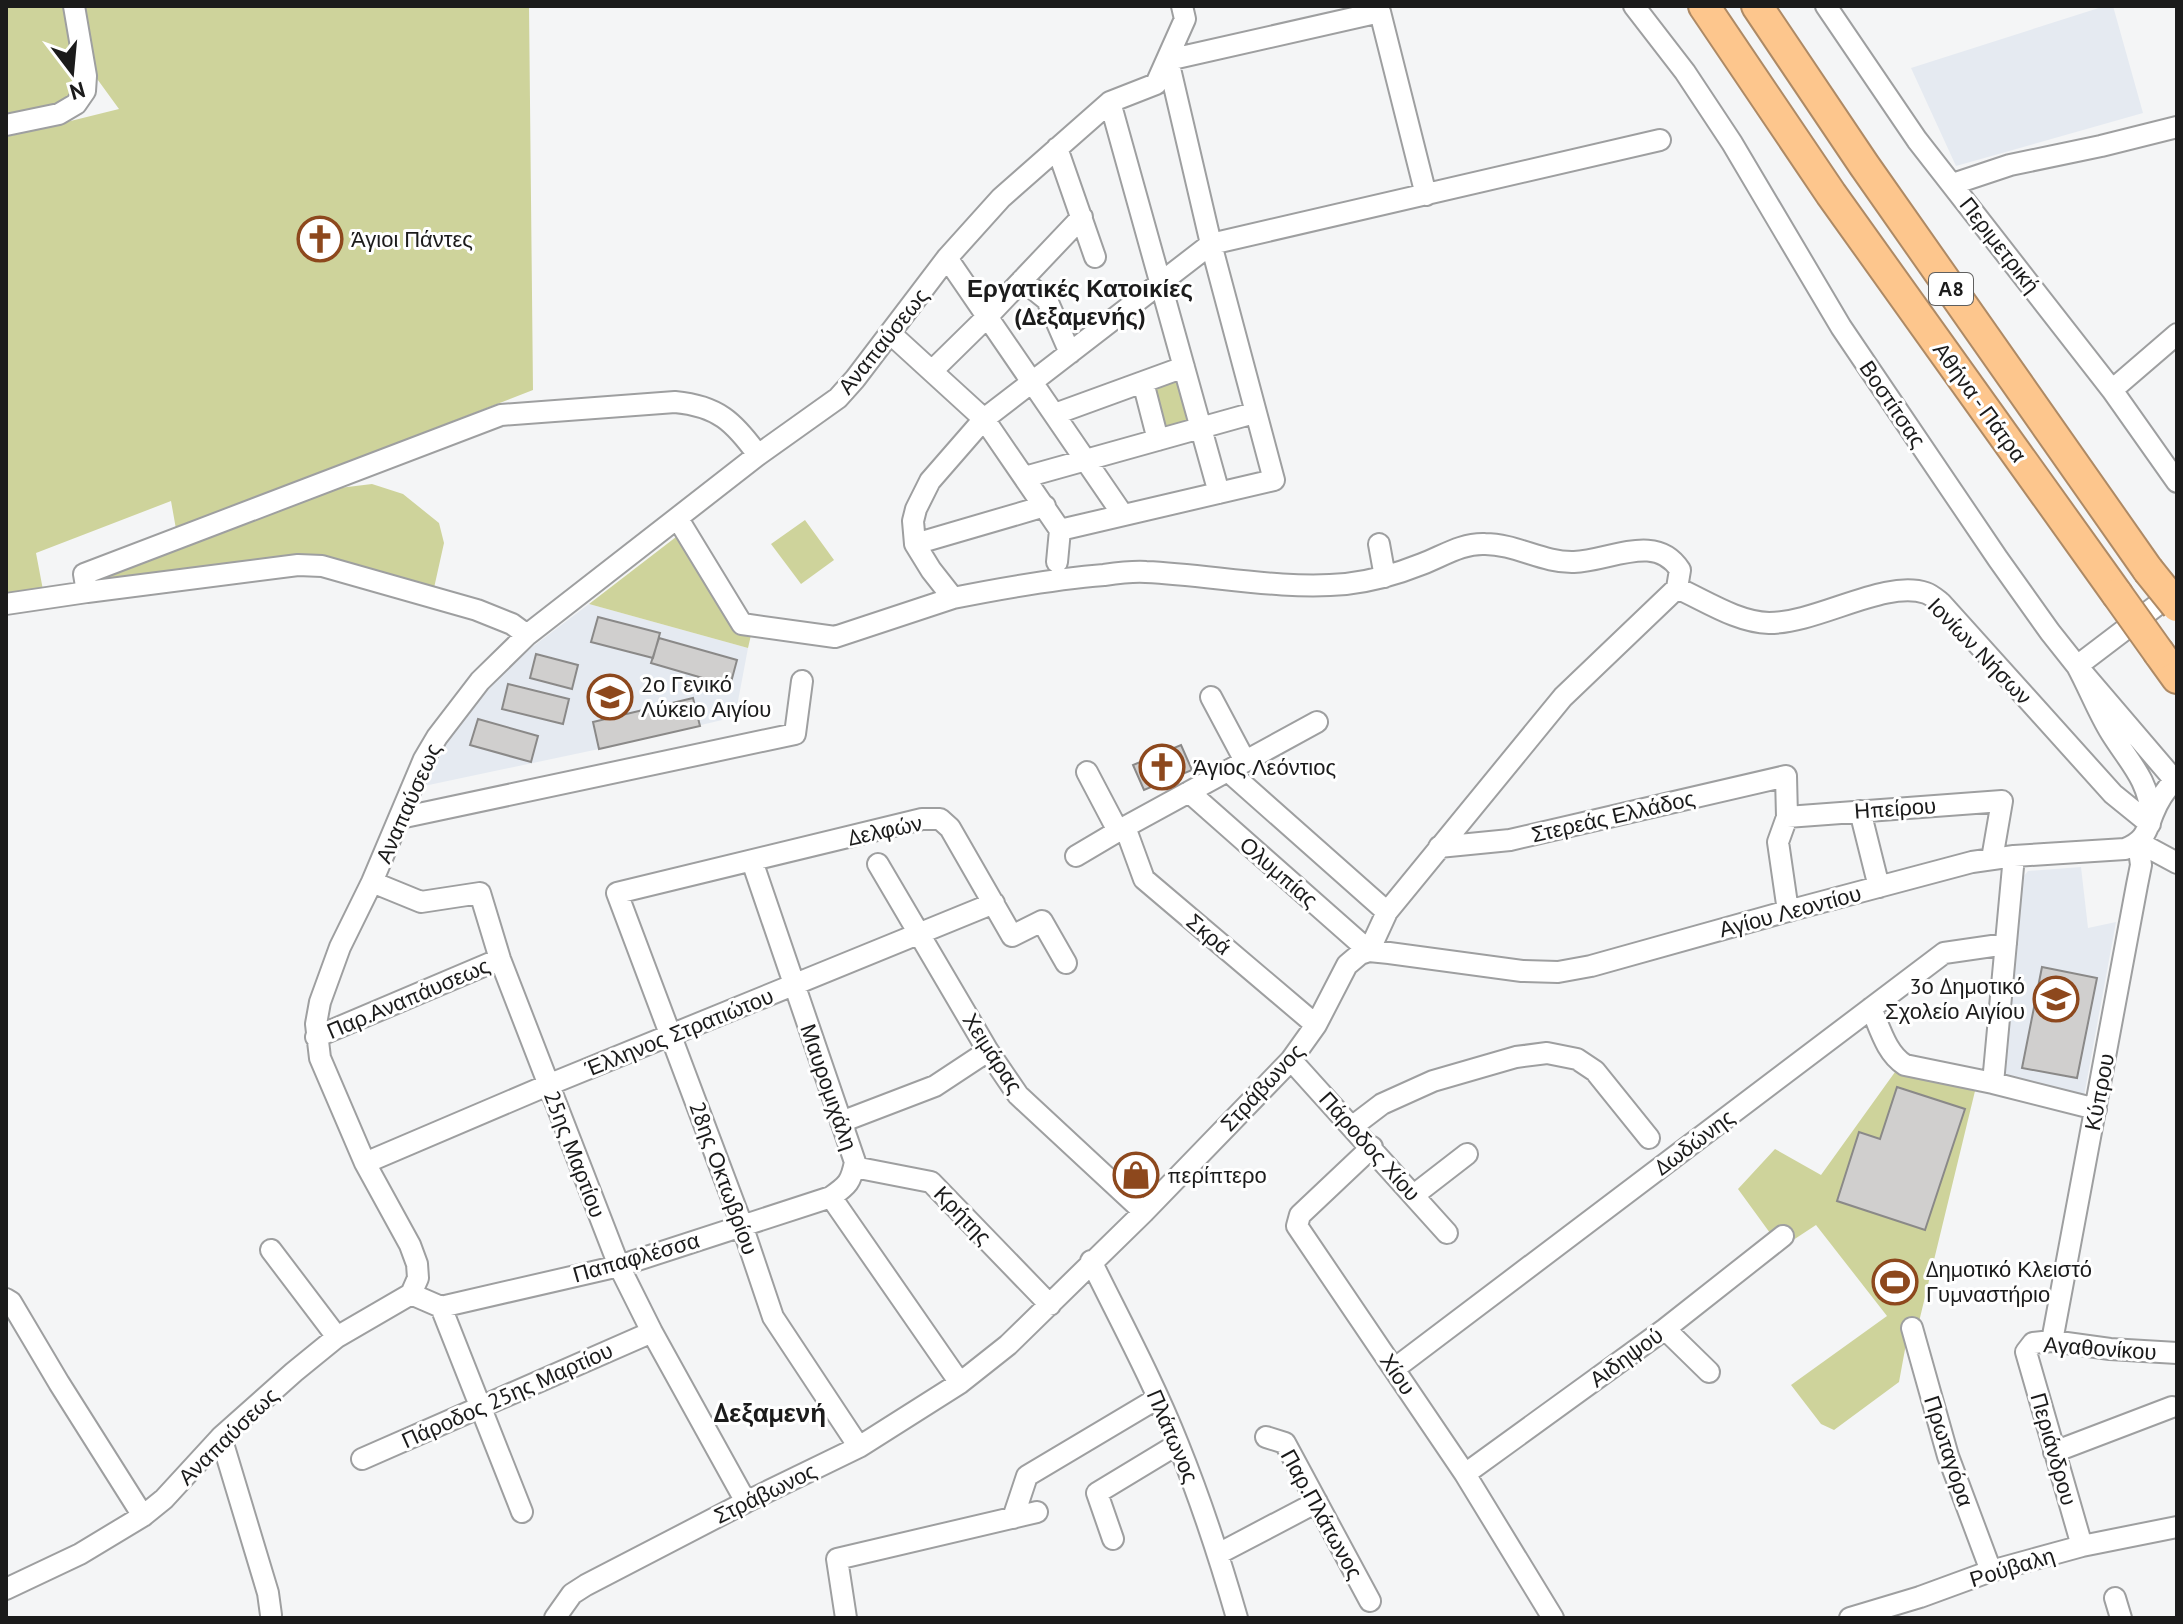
<svg xmlns="http://www.w3.org/2000/svg" width="2183" height="1624" font-family="'PT Sans',sans-serif">
  <style>
    .built { fill: #e5eaf1 }
    .green { fill: #ced39b }
    .building { fill: #d0cfce; stroke: #8a8988; stroke-width: 2 }
    .lines { fill: none; stroke-linecap: round; stroke-linejoin: round }
    .minor-casing { stroke: #9e9fa0; stroke-width: 24 }
    .highway-casing { stroke: #ae8a65; stroke-width: 34 }
    .minor { stroke: #fff; stroke-width: 20 }
    .highway { stroke: #fdc68d; stroke-width: 30 }
    .highway-bridge-casing { stroke: #ae8a65; stroke-width: 34; stroke-linecap: butt }
    .highway-bridge { stroke: #fdc68d; stroke-width: 30 }
    .labels { text-anchor: middle; stroke-width: 6; stroke-linejoin: round; paint-order: stroke }
    .shield { fill: #fff; stroke: #5f5f5f; stroke-width: 2 }
    .shield-label { font-size: 20px; font-weight: bold; fill: #1b1b1b }
    .poi-label { font-size: 22px; fill: #1b1b1b; stroke: #fff; text-anchor: start }
    .street-label { font-size: 22px; fill: #1b1b1b; stroke: #fff }
    .neighbourhood-label { font-size: 24px; font-weight: bold; fill: #1b1b1b; stroke: #fff }
    .quarter-label { font-size: 26px; font-weight: bold; fill: #1b1b1b; stroke: #fff }
  </style>
  <rect width="100%" height="100%" fill="#f4f5f6"/>
  <!-- built -->
  <path class="built" d="M 2105,6 L 2113,6 L 2143,113 L 1956,166 L 1911,68 Z
    M 589,604 L 748,648 L 735,717 L 599,749 L 424,786 L 447,741 L 492,684 L 523,654 Z
    M 2081,867 L 2088,928 L 2116,922 L 2084,1096 L 2009,1078 L 2003,1069 L 2023,877 L 2028,871 Z"/>
  <!-- green -->
  <path class="green" d="M 6,6 L 529,6 L 533,390 L 176,529 L 171,501 L 36,553 L 43,590 L 6,597 L 6,137 L 119,109 L 95,76 L 73,99 L 6,119 Z
    M 1180,377 L 1193,423 L 1162,432 L 1149,386 Z
    M 372,484 L 403,494 L 439,523 L 444,543 L 434,588 L 318,573 L 113,600 L 108,572 L 323,490 Z
    M 805,520 L 834,560 L 801,584 L 771,544 Z
    M 676,537 L 734,629 L 751,635 L 748,648 L 589,604 Z
    M 1895,1072 L 1975,1091 L 1917,1330 L 1908,1333 L 1899,1382 L 1834,1430 L 1821,1424 L 1791,1385 L 1887,1316 L 1816,1225 L 1781,1248 L 1738,1189 L 1775,1149 L 1821,1175 Z"/>
  <!-- building -->
  <path class="building" d="M 330,219 L 333,257 L 310,258 L 308,221 Z
    M 598,617 L 660,633 L 653,658 L 591,642 Z
    M 659,638 L 737,660 L 730,686 L 651,663 Z
    M 536,654 L 578,665 L 572,689 L 530,678 Z
    M 508,684 L 569,699 L 563,724 L 502,709 Z
    M 693,698 L 700,726 L 599,749 L 593,722 Z
    M 478,719 L 538,736 L 531,762 L 470,745 Z
    M 1181,745 L 1192,770 L 1144,790 L 1133,765 Z
    M 2042,967 L 2097,978 L 2077,1078 L 2022,1068 Z
    M 1897,1087 L 1965,1109 L 1925,1230 L 1837,1201 L 1859,1132 L 1880,1139 Z"/>
  <g class="lines">
    <!-- minor casing -->
    <g class="minor-casing">
      <path id="minor" d="M 1634,6 L 1685,72 L 1732,143 L 1841,327 L 1998,559 L 2050,632 L 2077,666 L 2177,783
        M 1826,6 L 1917,140 L 2112,390 L 2177,482
        M 1168,60 L 1211,244 L 1660,140
        M 1168,60 L 1380,12 L 1426,195
        M 1110,102 L 1219,493
        M 6,125 L 59,114 L 76,104 L 85,91 L 86,76 L 74,6
        M 1057,148 L 1095,257
        M 1953,184 L 2010,165 L 2101,146 L 2177,127
        M 947,258 L 1123,515
        M 1022,280 L 1047,300 L 1070,353
        M 891,334 L 984,419 L 1060,530
        M 932,371 L 988,316 L 1082,217
        M 1143,382 L 1158,440
        M 2112,390 L 2177,334
        M 1055,414 L 1184,367
        M 1025,477 L 1254,413
        M 678,519 L 742,624 L 835,637 L 953,598 L 931,570 L 915,544 L 913,521 L 916,509 L 930,481 L 984,419 L 1211,244 L 1274,480 L 1060,530 L 1057,562
        M 915,544 L 1045,506
        M 1379,544 L 1385,577
        M 1677,588 C 1706,601 1737,622 1769,623 C 1818,623 1885,579 1926,593 C 1932,595 1937,600 1941,603 L 2113,794 L 2150,824
        M 87,592 L 298,565 L 322,566 L 477,610 L 512,624 L 527,635
        M 953,598 C 1003,588 1053,579 1104,575 C 1118,573 1132,571 1146,572 C 1213,575 1279,590 1346,584 C 1373,581 1397,574 1422,564 C 1443,556 1462,543 1485,544 C 1516,544 1543,563 1574,562 C 1610,561 1656,532 1680,570 L 1677,588
        M 6,604 L 87,592 L 84,574 L 501,415 L 675,402 C 718,406 734,422 758,455
        M 1211,697 L 1245,761
        M 1228,771 L 1387,912
        M 1087,772 L 1118,831
        M 1189,792 L 1369,951
        M 1860,811 L 1879,887
        M 2151,816 C 2149,780 2129,762 2111,733 C 2098,712 2089,688 2077,666 L 2177,590
        M 1787,817 L 2002,801 L 1992,859
        M 400,818 L 795,734 L 802,681
        M 1125,827 L 1144,879 L 1316,1025
        M 2138,842 L 2177,863
        M 1439,847 L 1510,840 L 1786,776 L 1787,817 L 1778,842 L 1788,911
        M 1076,856 L 1125,827 L 1317,722
        M 878,864 L 988,1051 L 1018,1095 L 1144,1212
        M 372,882 L 421,902 L 480,893 L 500,959 L 619,1266 L 652,1332 L 746,1502
        M 1369,951 L 1387,912 L 1563,697 L 1677,588
        M 1871,1008 C 1880,1028 1886,1053 1905,1065 L 1993,1083 L 2096,1109
        M 316,1037 L 500,959
        M 1291,1060 L 1447,1233
        M 1993,1083 L 2014,856
        M 841,1122 L 935,1086 L 988,1051
        M 1353,1126 L 1382,1104 L 1433,1081 L 1516,1057 L 1547,1053 L 1577,1059 L 1595,1071 L 1649,1138
        M 1372,1147 L 1300,1215 L 1297,1226 L 1465,1474 L 1553,1618
        M 365,1163 L 548,1085 L 994,903
        M 854,1167 L 931,1182 L 1050,1305
        M 1414,1195 L 1467,1154
        M 831,1197 L 960,1383
        M 271,1250 L 337,1337
        M 1091,1261 C 1121,1322 1153,1381 1178,1444 C 1201,1501 1220,1559 1237,1618
        M 411,1294 L 441,1307 L 619,1266 L 831,1197 C 848,1185 851,1182 855,1162 L 752,861
        M 6,1299 L 11,1302 L 59,1383 L 143,1516
        M 441,1307 L 522,1512
        M 1912,1328 L 1948,1456 L 1991,1571
        M 1665,1329 L 1709,1372
        M 2052,1341 L 2137,885 L 2141,865 L 2138,842
        M 1394,1369 L 1944,953 L 2006,944
        M 221,1437 L 268,1593 L 271,1615
        M 1266,1437 L 1285,1443 L 1370,1601
        M 859,1447 L 773,1317 L 742,1225 L 617,893 L 922,819 L 940,819 L 950,828 L 1012,936 L 1042,921 L 1066,963
        M 2054,1452 L 2172,1407
        M 362,1459 L 652,1332
        M 1465,1474 L 1665,1329 L 1783,1236
        M 1013,1518 L 1027,1476 L 1158,1398
        M 1113,1539 L 1097,1493 L 1178,1444
        M 2082,1546 L 2026,1352 L 2033,1343 L 2052,1341 L 2110,1349 L 2177,1353
        M 1218,1554 L 1317,1502
        M 6,1589 L 80,1554 L 143,1516 L 164,1499 L 221,1437 L 294,1372 L 337,1337 L 411,1294 L 418,1278 L 417,1264 L 410,1245 L 365,1163 L 320,1058 L 316,1024 L 320,1002 L 340,947 L 372,882 L 424,759 L 437,737 L 480,681 L 527,635 L 758,455 L 838,398 L 855,379 L 947,258 L 1001,198 L 1110,102 L 1156,84 L 1185,19 L 1182,6
        M 2115,1598 L 2121,1618
        M 555,1618 L 572,1594 L 586,1585 L 746,1502 L 859,1447 L 960,1383 L 1008,1345 L 1144,1212 L 1291,1060 L 1316,1025 L 1347,965 L 1360,954 L 1369,951 L 1389,953 L 1522,971 L 1558,972 L 1591,966 L 1788,911 L 1972,862 L 2014,856 L 2125,849 C 2145,841 2146,832 2153,814 C 2158,801 2165,790 2175,780
        M 846,1618 L 837,1559 L 1037,1512
        M 1850,1618 L 1920,1597 L 1991,1571 L 2031,1560 L 2082,1546 L 2177,1527"/>
    </g>
    <!-- highway casing -->
    <g class="highway-casing">
      <path id="highway" d="M 1704,6 L 1831,194 L 2117,594
        M 1757,6 L 1864,165 L 2148,570
        M 2159,653 L 2177,678"/>
    </g>
    <!-- minor -->
    <use href="#minor" class="minor"/>
    <!-- highway -->
    <use href="#highway" class="highway"/>
    <!-- highway-bridge casing -->
    <g class="highway-bridge-casing">
      <path id="highway-bridge" d="M 2148,570 L 2177,606
        M 2117,594 L 2159,653"/>
    </g>
    <!-- highway-bridge -->
    <use href="#highway-bridge" class="highway-bridge"/>
  </g>
  <!-- icons -->
  <defs>
    <g id="church-ring" transform="scale(2.3)"><circle r="9.5" fill="#fff" stroke="#8d481d" stroke-width="1.5"/><path d="M-1.2-6h2.4v3.5h3.3v2.4h-3.3V6h-2.4V-.1h-3.3v-2.4h3.3Z" fill="#8d481d"/></g>
    <g id="school-ring" transform="scale(2.3)"><circle r="9.5" fill="#fff" stroke="#8d481d" stroke-width="1.5"/><path d="M0-5L7-2L0 1L-7-2ZM-4 1L0 2.5L4 1V4Q0 6-4 4Z" fill="#8d481d"/></g>
    <g id="shop-ring" transform="scale(2.3)"><circle r="9.5" fill="#fff" stroke="#8d481d" stroke-width="1.5"/><path d="M-5-2.5h2.3a2.7 3.5 0 0 1 5.4 0H5L5.5 6h-11ZM-1.5-2.5h3a1.5 2.3 0 0 0-3 0Z" fill="#8d481d"/></g>
    <g id="stadium-ring" transform="scale(2.3)"><circle r="9.5" fill="#fff" stroke="#8d481d" stroke-width="1.5"/><path d="M0-5a6.5 5 0 1 0 0 10a6.5 5 0 1 0 0-10ZM-3.5-1.8h7v3.6h-7Z" fill="#8d481d"/></g>
  </defs>
  <g fill-rule="evenodd">
    <use href="#church-ring" x="320" y="239"/>
    <use href="#school-ring" x="610" y="697"/>
    <use href="#church-ring" x="1162" y="767"/>
    <use href="#school-ring" x="2056" y="999"/>
    <use href="#shop-ring" x="1136" y="1175"/>
    <use href="#stadium-ring" x="1895" y="1282"/>
  </g>
  <g class="labels">
    <!-- shield labels -->
    <rect class="shield" x="1929" y="273" width="44" height="32" rx="6"/>
    <g class="shield-label">
      <text x="1951" y="296">Α8</text>
    </g>
    <!-- poi labels -->
    <g class="poi-label">
      <text x="351" y="247">Άγιοι Πάντες</text>
      <text x="641" y="692">2ο Γενικό<tspan x="641" dy="25">Λύκειο Αιγίου</tspan></text>
      <text x="1193" y="775">Άγιος Λεόντιος</text>
      <text x="2025" y="994" text-anchor="end">3ο Δημοτικό<tspan x="2025" dy="25">Σχολείο Αιγίου</tspan></text>
      <text x="1167" y="1183">περίπτερο</text>
      <text x="1926" y="1277">Δημοτικό Κλειστό<tspan x="1926" dy="25">Γυμναστήριο</tspan></text>
    </g>
    <!-- street labels -->
    <g class="street-label">
      <text transform="translate(2000 245) rotate(52)" y="8">Περιμετρική</text>
      <text transform="translate(883 341) rotate(-51)" y="8">Αναπαύσεως</text>
      <text transform="translate(1980 402) rotate(54)" y="8">Αθήνα - Πάτρα</text>
      <text transform="translate(1893 404) rotate(56)" y="8">Βοστίτσας</text>
      <text transform="translate(1980 651) rotate(46)" y="8">Ιονίων Νήσων</text>
      <text transform="translate(408 803) rotate(-66)" y="8">Αναπαύσεως</text>
      <text transform="translate(1895 808) rotate(-4)" y="8">Ηπείρου</text>
      <text transform="translate(1613 816) rotate(-13)" y="8">Στερεάς Ελλάδος</text>
      <text transform="translate(885 830) rotate(-12)" y="8">Δελφών</text>
      <text transform="translate(1279 872) rotate(41)" y="8">Ολυμπίας</text>
      <text transform="translate(1790 911) rotate(-15)" y="8">Αγίου Λεοντίου</text>
      <text transform="translate(1209 934) rotate(40)" y="8">Σκρά</text>
      <text transform="translate(408 998) rotate(-23)" y="8">Παρ.Αναπάυσεως</text>
      <text transform="translate(679 1032) rotate(-22)" y="8">Έλληνος Στρατιώτου</text>
      <text transform="translate(993 1053) rotate(57)" y="8">Χειμάρας</text>
      <text transform="translate(829 1087) rotate(71)" y="8">Μαυρομιχάλη</text>
      <text transform="translate(1262 1087) rotate(-47)" y="8">Στράβωνος</text>
      <text transform="translate(2099 1092) rotate(-79)" y="8">Κύπρου</text>
      <text transform="translate(1694 1142) rotate(-37)" y="8">Δωδώνης</text>
      <text transform="translate(1370 1146) rotate(48)" y="8">Πάροδος Χίου</text>
      <text transform="translate(575 1154) rotate(69)" y="8">25ης Μαρτίου</text>
      <text transform="translate(724 1178) rotate(70)" y="8">28ης Οκτωβρίου</text>
      <text transform="translate(963 1215) rotate(46)" y="8">Κρήτης</text>
      <text transform="translate(636 1257) rotate(-16)" y="8">Παπαφλέσσα</text>
      <text transform="translate(2100 1348) rotate(4)" y="8">Αγαθονίκου</text>
      <text transform="translate(1626 1357) rotate(-36)" y="8">Αιδηψού</text>
      <text transform="translate(1398 1374) rotate(56)" y="8">Χίου</text>
      <text transform="translate(507 1395) rotate(-24)" y="8">Πάροδος 25ης Μαρτίου</text>
      <text transform="translate(228 1436) rotate(-44)" y="8">Αναπαύσεως</text>
      <text transform="translate(1173 1436) rotate(67)" y="8">Πλάτωνος</text>
      <text transform="translate(2054 1449) rotate(74)" y="8">Περιάνδρου</text>
      <text transform="translate(1949 1451) rotate(72)" y="8">Πρωταγόρα</text>
      <text transform="translate(765 1493) rotate(-26)" y="8">Στράβωνος</text>
      <text transform="translate(1322 1514) rotate(61)" y="8">Παρ.Πλάτωνος</text>
      <text transform="translate(2012 1567) rotate(-17)" y="8">Ρούβαλη</text>
    </g>
    <!-- neighbourhood labels -->
    <g class="neighbourhood-label">
      <text x="1080" y="297">Εργατικές Κατοικίες<tspan x="1080" dy="28">(Δεξαμενής)</tspan></text>
    </g>
    <!-- quarter labels -->
    <g class="quarter-label">
      <text x="770" y="1422">Δεξαμενή</text>
    </g>
  </g>
  <!-- border -->
  <rect width="2183" height="1624" fill="none" stroke="#1b1b1b" stroke-width="16"/>
  <!-- north arrow -->
  <g transform="translate(72 72) rotate(164)" stroke="#ffffff" stroke-width="6" paint-order="stroke">
  <path d="M0-6L14 30L0 20L-14 30Z" fill="#1b1b1b"/>
  <text y="-12" font-size="22" font-weight="bold" text-anchor="middle" fill="#1b1b1b">N</text>
  </g>
</svg>
